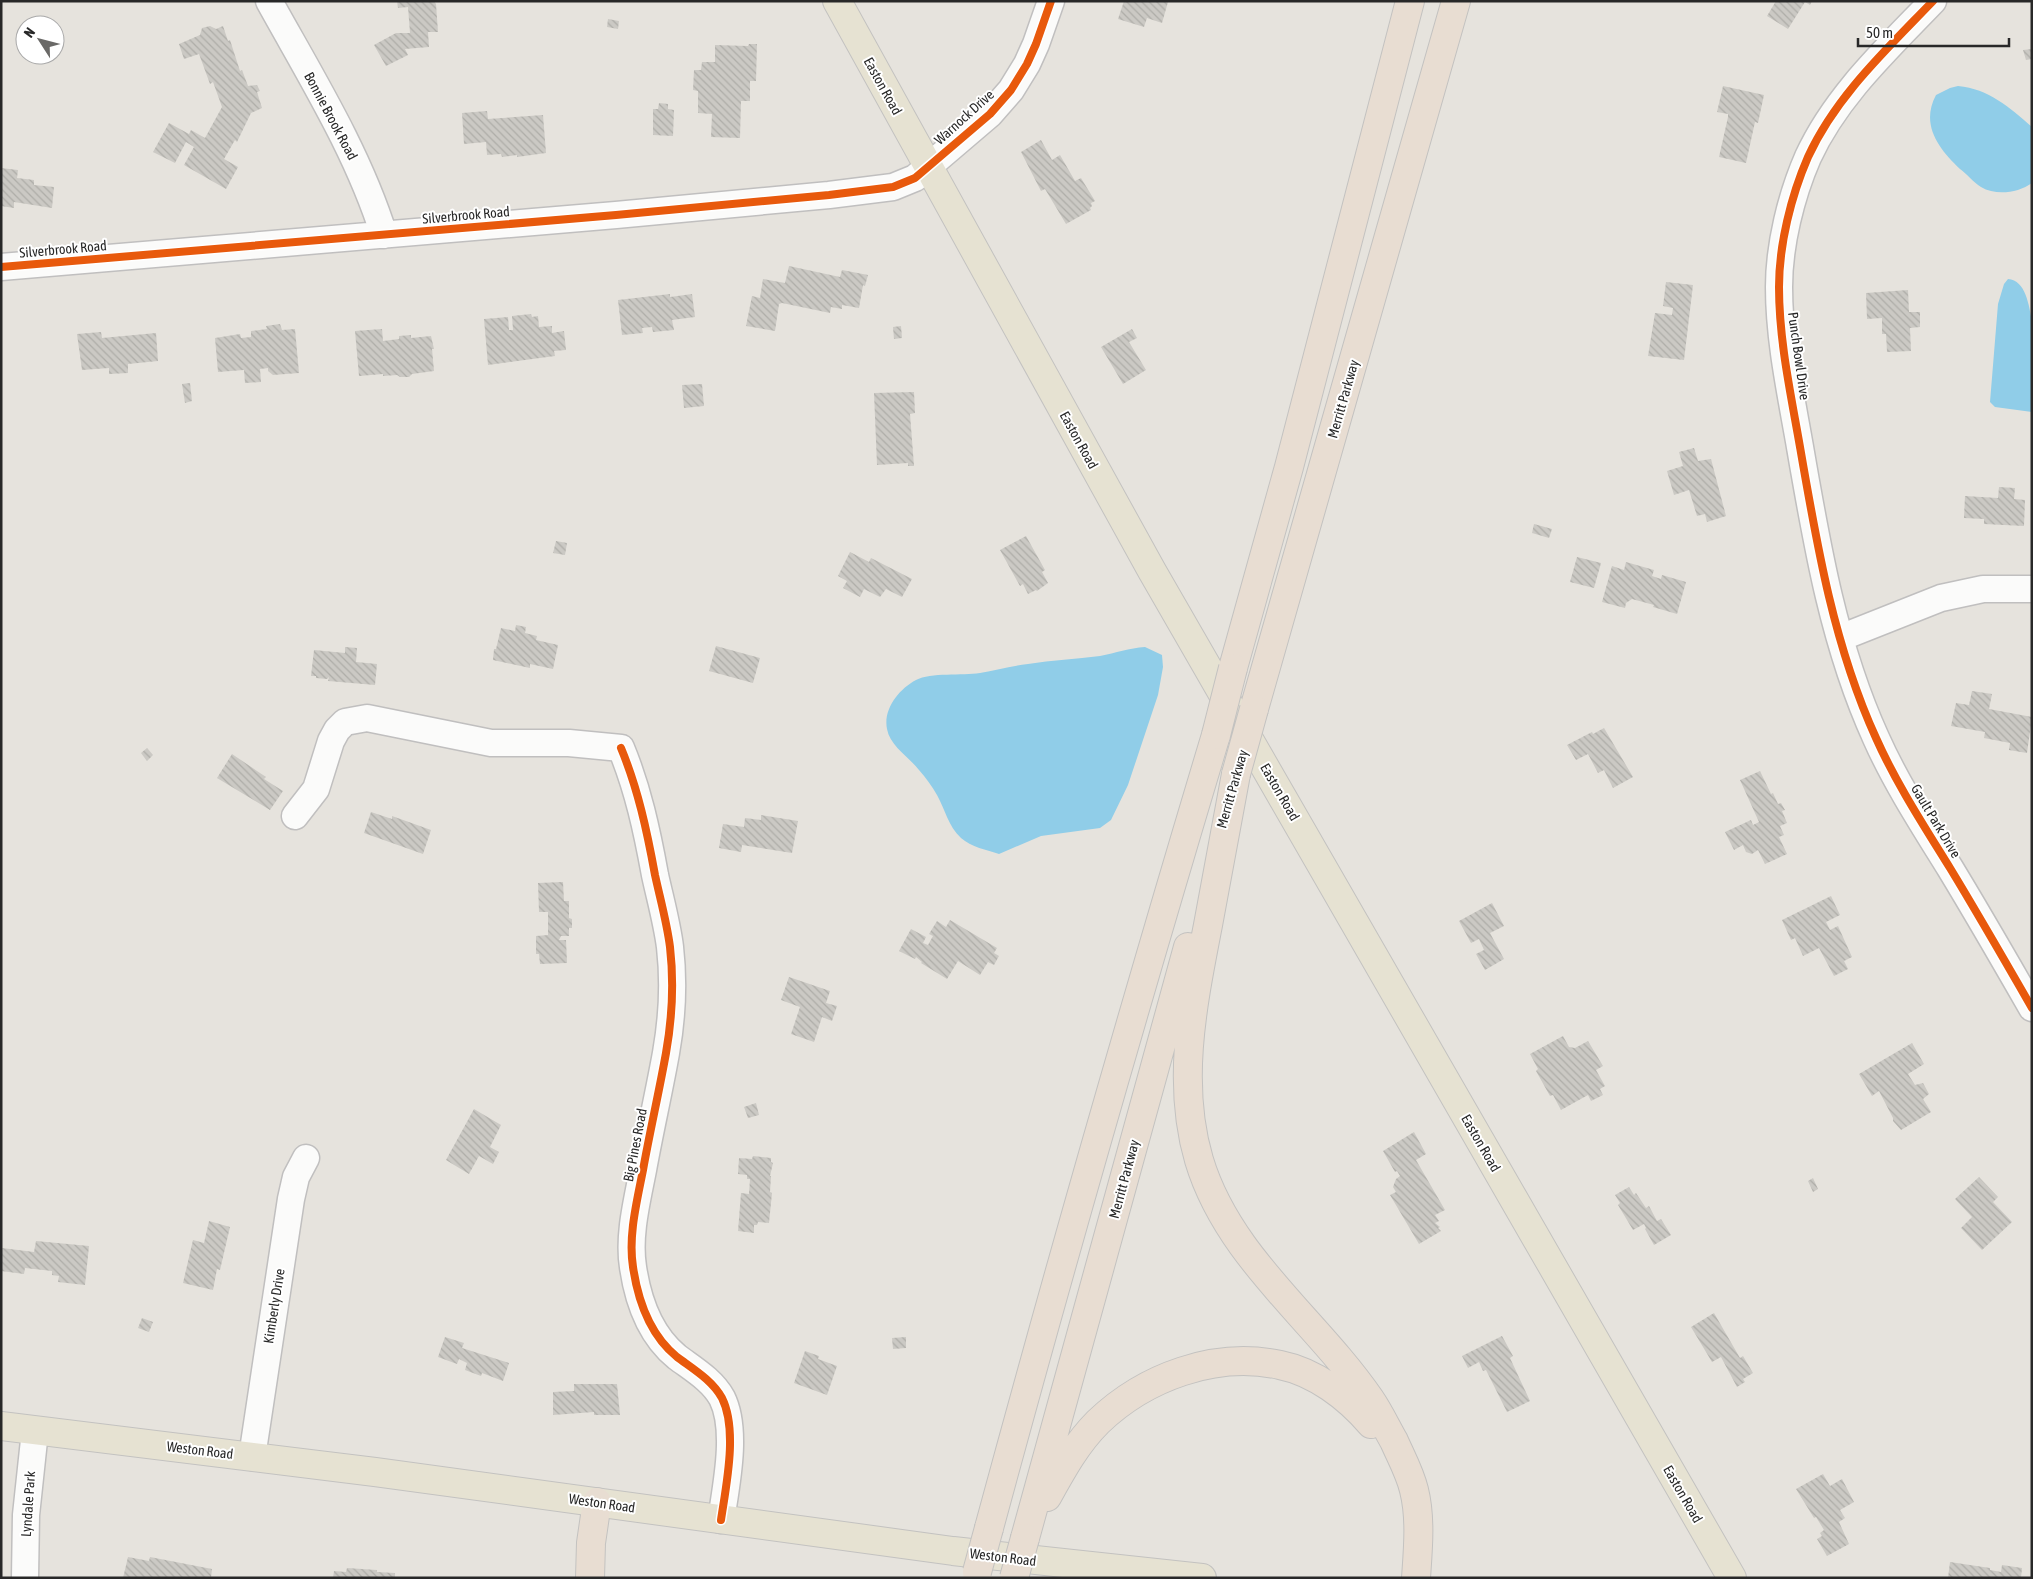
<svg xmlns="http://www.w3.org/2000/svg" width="2033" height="1579" font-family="'Asap Condensed',sans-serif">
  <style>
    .water { fill: #90cde8 }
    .building { fill: url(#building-back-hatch) }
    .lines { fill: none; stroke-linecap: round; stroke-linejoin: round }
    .minor-casing { stroke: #c0bfbf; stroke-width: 29 }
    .major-casing { stroke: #c3c2c0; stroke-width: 30 }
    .highway-casing { stroke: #c3c2c0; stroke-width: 30 }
    .minor { stroke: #fbfbfa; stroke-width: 26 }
    .major { stroke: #e6e2d2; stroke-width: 28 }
    .highway { stroke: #e8ddd2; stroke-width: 28 }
    .highway-bridge-casing { stroke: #c3c2c0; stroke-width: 30; stroke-linecap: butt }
    .highway-bridge { stroke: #e8ddd2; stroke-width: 28 }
    .cycleway-casing { stroke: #fff; stroke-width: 11 }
    .cycleway { stroke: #e8590c; stroke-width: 8 }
    .labels { text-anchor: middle; stroke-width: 4; stroke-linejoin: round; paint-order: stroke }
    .street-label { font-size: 14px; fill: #282828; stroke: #fff }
  </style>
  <defs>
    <pattern id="building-back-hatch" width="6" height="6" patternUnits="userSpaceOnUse" patternTransform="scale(1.25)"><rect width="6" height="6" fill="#cbc9c4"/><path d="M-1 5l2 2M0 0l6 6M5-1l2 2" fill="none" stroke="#aeada8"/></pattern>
  </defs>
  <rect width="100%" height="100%" fill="#e6e3dd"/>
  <!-- water -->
  <path class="water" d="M 1958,86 C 1989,89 2009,107 2032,127 L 2032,183 C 2018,193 1996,196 1981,187 C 1973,182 1967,174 1960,169 C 1939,149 1920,125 1936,95 L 1950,88 Z
    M 2008,279 C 2026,280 2029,306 2032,321 L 2032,412 L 1995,407 L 1990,402 L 1998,304 L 2004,284 Z
    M 1145,647 L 1162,655 L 1163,667 L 1158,695 L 1128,785 L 1111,820 L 1100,828 L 1041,836 L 999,854 C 987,850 971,847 961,838 C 948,826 945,809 937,795 C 932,786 926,778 919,770 C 909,757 890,746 887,729 C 883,709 899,689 916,680 C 931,672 962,676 980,673 C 996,670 1012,666 1028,664 C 1052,660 1076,659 1100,656 C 1116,653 1129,648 1145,647 Z"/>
  <!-- building -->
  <path class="building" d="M 397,1 L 434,1 L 436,4 L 438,32 L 428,32 L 429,47 L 405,49 L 408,55 L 386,66 L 374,45 L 396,33 L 410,33 L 408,7 L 398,8 Z
    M 1124,1 L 1165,1 L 1168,2 L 1162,23 L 1147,18 L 1144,27 L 1118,19 Z
    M 1776,1 L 1812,1 L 1810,5 L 1805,2 L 1788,29 L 1767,16 Z
    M 608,19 L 619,21 L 618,29 L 607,27 Z
    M 210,26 L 216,29 L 223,26 L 228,41 L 230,40 L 240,71 L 242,70 L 248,86 L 257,85 L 260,91 L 257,92 L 262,108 L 251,113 L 237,142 L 235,140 L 224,159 L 238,167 L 226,189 L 184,165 L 194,147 L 186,142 L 175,163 L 153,152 L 169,123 L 189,134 L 191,130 L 205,138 L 222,107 L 213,82 L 210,84 L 199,54 L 184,59 L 179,44 L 200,35 L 202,28 Z
    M 749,44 L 757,44 L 756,81 L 750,81 L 750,101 L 741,101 L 740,138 L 711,137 L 712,114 L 698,113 L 698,91 L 693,90 L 694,70 L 701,70 L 702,62 L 715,62 L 715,45 L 748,46 Z
    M 2032,49 L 2032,59 L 2026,60 L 2023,50 Z
    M 1723,86 L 1764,95 L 1758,123 L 1755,122 L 1746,163 L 1719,157 L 1728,117 L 1728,114 L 1717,112 Z
    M 659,103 L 668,104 L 668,109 L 674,110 L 673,136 L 653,135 L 653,109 L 658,109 Z
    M 487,111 L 488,119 L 543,115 L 546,153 L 517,157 L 517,155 L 502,157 L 501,154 L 487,155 L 486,142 L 464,144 L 462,113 Z
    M 1041,140 L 1052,160 L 1060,155 L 1075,181 L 1081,178 L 1095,201 L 1091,203 L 1092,206 L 1090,208 L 1091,210 L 1066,224 L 1045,189 L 1041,191 L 1021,152 Z
    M 1,168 L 18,170 L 17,178 L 34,180 L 34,185 L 54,187 L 52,208 L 14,202 L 14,208 L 1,206 Z
    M 789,266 L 840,277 L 842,270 L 868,275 L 865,286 L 863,285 L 859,308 L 842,305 L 842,309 L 831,307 L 830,313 L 782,303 L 779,304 L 775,331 L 746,326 L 752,296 L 760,298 L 763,279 L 785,283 Z
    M 1666,282 L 1693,285 L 1684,360 L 1648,356 L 1655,313 L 1672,315 L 1673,308 L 1663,306 Z
    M 1908,290 L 1909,312 L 1920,312 L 1920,327 L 1910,328 L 1911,351 L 1887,352 L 1886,334 L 1882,334 L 1882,318 L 1867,319 L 1866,293 Z
    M 670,294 L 670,297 L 692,294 L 695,317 L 672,320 L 674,330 L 653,332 L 652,327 L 642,328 L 643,333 L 622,335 L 618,300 Z
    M 531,314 L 532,317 L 538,316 L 539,327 L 552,326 L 552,333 L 564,331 L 566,350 L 554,351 L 555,356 L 488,365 L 484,319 L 508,317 L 509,330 L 513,330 L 512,316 Z
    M 280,324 L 282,330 L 295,329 L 299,373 L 273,375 L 268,371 L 268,368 L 260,369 L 261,382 L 245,383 L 244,370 L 218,372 L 215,338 L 240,334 L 241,338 L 251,337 L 251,331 L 267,329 L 266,326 Z
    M 901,326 L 902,338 L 894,339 L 893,327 Z
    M 382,329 L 383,341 L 399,339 L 399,336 L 411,335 L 411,338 L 431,336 L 434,349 L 432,349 L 434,371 L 412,374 L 409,377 L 400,377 L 397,375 L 383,376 L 383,374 L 359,376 L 355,331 Z
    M 1132,329 L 1137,338 L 1129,342 L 1146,370 L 1123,384 L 1101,347 Z
    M 101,332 L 102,338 L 156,333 L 158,361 L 128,364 L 128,373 L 109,374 L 109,368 L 82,370 L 77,334 Z
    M 190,383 L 192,401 L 185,403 L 182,384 Z
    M 702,384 L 704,406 L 684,408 L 682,385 Z
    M 914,392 L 915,413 L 910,414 L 914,466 L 908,466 L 908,463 L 877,465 L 874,393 Z
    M 1694,448 L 1698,461 L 1711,459 L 1726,516 L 1707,522 L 1705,514 L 1697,516 L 1689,490 L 1674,495 L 1667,471 L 1683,466 L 1679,452 Z
    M 1999,487 L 2015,488 L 2014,499 L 2025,500 L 2024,526 L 1984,524 L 1984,519 L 1964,518 L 1965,496 L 1998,498 Z
    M 1534,524 L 1552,529 L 1549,538 L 1532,533 Z
    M 1026,536 L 1045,570 L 1042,572 L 1048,583 L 1037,591 L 1036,590 L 1028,594 L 1023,584 L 1020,586 L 1000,550 Z
    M 556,541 L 567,543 L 565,555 L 553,553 Z
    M 850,552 L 869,562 L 871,558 L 912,579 L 902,597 L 886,589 L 880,597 L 864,589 L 860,597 L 843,588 L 847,581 L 838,576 Z
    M 1577,557 L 1601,563 L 1594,588 L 1570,582 Z
    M 1626,562 L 1654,570 L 1652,576 L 1661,579 L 1662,575 L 1686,582 L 1677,614 L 1653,607 L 1654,605 L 1632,599 L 1626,603 L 1625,608 L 1602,602 L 1612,566 L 1624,570 Z
    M 516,625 L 526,627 L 525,633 L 537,636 L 536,640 L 558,645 L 553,669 L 530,664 L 530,668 L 493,660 L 494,649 L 496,649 L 501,628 L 515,631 Z
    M 716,646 L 760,658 L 753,683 L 709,671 Z
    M 345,647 L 357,648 L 356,662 L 377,664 L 375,685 L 328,681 L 329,677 L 327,679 L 316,678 L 316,676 L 311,676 L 314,650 L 345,653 Z
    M 1972,691 L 1992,694 L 1989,709 L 2032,717 L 2027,753 L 2009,750 L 2010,743 L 1984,738 L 1985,732 L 1951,726 L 1956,703 L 1969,705 Z
    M 1604,728 L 1633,777 L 1613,788 L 1604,770 L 1598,773 L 1588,754 L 1576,760 L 1567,745 L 1592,732 L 1593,734 Z
    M 147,748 L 153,755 L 147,761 L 141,753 Z
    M 232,754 L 266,777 L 264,779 L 283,791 L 270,810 L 217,778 Z
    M 1760,771 L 1771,794 L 1773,793 L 1778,804 L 1781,803 L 1785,810 L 1782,811 L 1787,823 L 1780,826 L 1784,835 L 1779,837 L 1787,854 L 1765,864 L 1758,850 L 1752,854 L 1746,852 L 1743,845 L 1734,850 L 1725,832 L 1751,820 L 1753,825 L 1759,822 L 1740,780 Z
    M 371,812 L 392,819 L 392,816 L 431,830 L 423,854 L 364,833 Z
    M 761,815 L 798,821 L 792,853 L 742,845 L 741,852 L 719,848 L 723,824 L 744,827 L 745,818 L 761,820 Z
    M 563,882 L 564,901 L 569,901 L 569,918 L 572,919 L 572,928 L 569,928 L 569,936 L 561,936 L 559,940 L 566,940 L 567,963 L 540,964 L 539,954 L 536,954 L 536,936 L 548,935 L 548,912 L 539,912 L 538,883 Z
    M 1831,896 L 1840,915 L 1826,922 L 1830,930 L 1838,926 L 1852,957 L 1844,961 L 1848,969 L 1834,976 L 1819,948 L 1803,956 L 1795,938 L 1791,940 L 1782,920 Z
    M 1492,903 L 1504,926 L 1490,933 L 1504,959 L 1485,970 L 1476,954 L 1484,950 L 1479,939 L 1471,943 L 1459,921 Z
    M 950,920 L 997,948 L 994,953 L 999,956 L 994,965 L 988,962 L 980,975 L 958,961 L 947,979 L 921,963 L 922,962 L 916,957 L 915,959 L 899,951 L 911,929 L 926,937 L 923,943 L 928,945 L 933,936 L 929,934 L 937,921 L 946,927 Z
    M 789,977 L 830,991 L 826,1003 L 837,1006 L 832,1021 L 822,1017 L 814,1042 L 791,1034 L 800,1007 L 781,1000 Z
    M 1563,1036 L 1569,1047 L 1575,1048 L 1588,1041 L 1603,1066 L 1596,1070 L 1605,1086 L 1600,1089 L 1603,1095 L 1591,1101 L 1588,1095 L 1561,1110 L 1553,1095 L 1550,1096 L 1536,1071 L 1538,1069 L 1530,1054 Z
    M 1912,1043 L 1924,1064 L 1908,1074 L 1915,1085 L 1923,1083 L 1929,1094 L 1923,1099 L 1931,1112 L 1901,1130 L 1893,1121 L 1893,1118 L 1879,1091 L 1872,1096 L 1859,1074 Z
    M 756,1103 L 759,1115 L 748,1118 L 744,1107 Z
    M 474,1109 L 501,1125 L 490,1147 L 499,1152 L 493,1164 L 479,1156 L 469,1174 L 446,1160 Z
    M 1414,1132 L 1426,1154 L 1416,1160 L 1445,1210 L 1435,1215 L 1439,1221 L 1435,1223 L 1440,1227 L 1438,1228 L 1441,1231 L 1419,1244 L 1390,1195 L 1396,1192 L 1393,1187 L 1396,1179 L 1400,1176 L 1397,1171 L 1395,1172 L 1383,1151 Z
    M 753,1156 L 771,1158 L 771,1162 L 773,1163 L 770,1176 L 771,1176 L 770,1192 L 772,1193 L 769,1223 L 758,1222 L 757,1225 L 754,1225 L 754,1233 L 738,1231 L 741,1193 L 749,1194 L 750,1179 L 747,1179 L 747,1175 L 738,1174 L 739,1158 L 752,1159 Z
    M 1979,1177 L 1998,1197 L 1993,1202 L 2012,1222 L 1982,1250 L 1961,1228 L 1972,1217 L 1955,1199 Z
    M 1813,1178 L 1818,1189 L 1813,1192 L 1808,1181 Z
    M 1629,1187 L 1634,1195 L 1636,1193 L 1646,1208 L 1649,1206 L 1657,1221 L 1661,1219 L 1671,1235 L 1654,1245 L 1645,1229 L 1646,1228 L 1644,1224 L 1633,1230 L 1618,1205 L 1620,1203 L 1615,1195 Z
    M 209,1221 L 230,1227 L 220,1270 L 217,1269 L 213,1290 L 183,1283 L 193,1240 L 204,1243 Z
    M 36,1241 L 89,1246 L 85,1285 L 58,1282 L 59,1276 L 52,1275 L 52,1271 L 25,1268 L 24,1274 L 1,1271 L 2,1248 L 34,1252 Z
    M 1714,1313 L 1740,1358 L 1743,1356 L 1753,1373 L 1743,1379 L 1745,1382 L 1737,1387 L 1721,1357 L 1712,1362 L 1691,1327 Z
    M 142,1318 L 153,1322 L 149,1332 L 138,1328 Z
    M 1502,1336 L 1513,1356 L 1510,1358 L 1530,1401 L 1507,1412 L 1486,1370 L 1483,1371 L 1479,1362 L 1468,1368 L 1462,1356 Z
    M 445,1337 L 464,1343 L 462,1348 L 509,1363 L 503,1381 L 482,1373 L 481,1376 L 465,1370 L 467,1363 L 459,1359 L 457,1364 L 438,1357 Z
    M 906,1337 L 906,1348 L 893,1349 L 892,1338 Z
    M 805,1351 L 819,1356 L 818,1359 L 837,1366 L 827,1395 L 794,1383 Z
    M 574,1384 L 617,1384 L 620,1415 L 594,1415 L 594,1412 L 553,1415 L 553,1392 L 574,1391 Z
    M 1823,1474 L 1830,1486 L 1842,1479 L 1854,1502 L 1840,1510 L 1845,1518 L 1839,1522 L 1849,1544 L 1827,1556 L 1817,1539 L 1822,1536 L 1820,1533 L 1824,1530 L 1816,1517 L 1814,1518 L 1796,1489 Z
    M 128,1557 L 149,1561 L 150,1557 L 212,1569 L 211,1578 L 123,1578 Z
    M 1950,1562 L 1990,1568 L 1990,1570 L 2001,1572 L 2002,1565 L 2022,1568 L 2021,1578 L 1948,1578 Z
    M 347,1568 L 377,1570 L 377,1572 L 395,1573 L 395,1578 L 333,1578 L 334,1571 L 346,1572 Z"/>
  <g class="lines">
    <!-- minor casing -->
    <g class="minor-casing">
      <path id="minor" d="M 269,1 C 311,77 358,152 384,235
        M 1933,1 C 1887,49 1836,96 1808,157 C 1791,196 1779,245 1779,287 C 1779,341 1791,395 1800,447 C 1817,546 1834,646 1876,738 C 1896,783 1924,826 1950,868 C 1978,914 2005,961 2032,1008
        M 1,267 L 616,215 L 829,195 L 893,187 L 915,178 L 990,114 L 1011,90 L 1027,64 L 1036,44 L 1051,1
        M 1840,638 L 1941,598 L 1983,589 L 2032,589
        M 295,816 L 316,789 L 331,741 L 337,730 L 345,722 L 367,718 L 491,743 L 569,743 L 621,748 C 638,789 647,831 655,875 C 660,898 667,923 670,947 C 674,982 672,1019 666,1053 C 659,1092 650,1131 643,1170 C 637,1201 628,1236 633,1267 C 638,1301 650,1335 677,1357 C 693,1369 712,1380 722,1398 C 738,1430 726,1486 721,1520
        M 252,1457 L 291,1199 L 296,1177 L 306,1158
        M 25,1578 L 26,1515 L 35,1431"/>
    </g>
    <!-- major casing -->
    <g class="major-casing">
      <path id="major" d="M 837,1 L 1152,571 L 1732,1578
        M 1,1426 L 375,1472 L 953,1551 L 1202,1578"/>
    </g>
    <!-- highway casing -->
    <g class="highway-casing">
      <path id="highway" d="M 1233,668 L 1289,467 L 1410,1
        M 1254,709 L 1456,1
        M 1236,774 C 1227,824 1217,875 1208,925 C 1193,1003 1176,1082 1199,1160 C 1228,1257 1315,1319 1370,1399 C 1379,1412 1386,1427 1394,1441 C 1401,1457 1410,1473 1414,1490 C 1421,1518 1418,1549 1416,1578
        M 1047,1497 C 1062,1470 1076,1444 1098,1422 C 1145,1377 1215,1351 1280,1365 C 1315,1372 1348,1397 1371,1424
        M 989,1528 C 1061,1262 1137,998 1216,735
        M 1025,1538 L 1188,947
        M 590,1578 L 591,1543 L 597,1502"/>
    </g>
    <!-- minor -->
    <use href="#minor" class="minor"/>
    <!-- major -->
    <use href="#major" class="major"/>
    <!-- highway -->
    <use href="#highway" class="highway"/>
    <!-- highway-bridge casing -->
    <g class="highway-bridge-casing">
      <path id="highway-bridge" d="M 1216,735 L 1233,668
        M 1236,774 L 1254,709
        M 977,1572 L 989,1528
        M 1014,1578 L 1025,1538"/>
    </g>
    <!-- highway-bridge -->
    <use href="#highway-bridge" class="highway-bridge"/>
    <!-- cycleway casing -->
    <g class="cycleway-casing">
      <path id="cycleway" d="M 1933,1 C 1887,49 1836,96 1808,157 C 1791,196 1779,245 1779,287 C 1779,341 1791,395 1800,447 C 1817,546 1834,646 1876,738 C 1896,783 1924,826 1950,868 C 1978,914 2005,961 2032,1008
        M 1,267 L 616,215 L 829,195 L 893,187 L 915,178 L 990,114 L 1011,90 L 1027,64 L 1036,44 L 1051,1
        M 621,748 C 638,789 647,831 655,875 C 660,898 667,923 670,947 C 674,982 672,1019 666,1053 C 659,1092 650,1131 643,1170 C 637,1201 628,1236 633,1267 C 638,1301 650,1335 677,1357 C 693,1369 712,1380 722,1398 C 738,1430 726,1486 721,1520"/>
    </g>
    <!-- cycleway -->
    <use href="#cycleway" class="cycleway"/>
  </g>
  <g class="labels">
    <!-- street labels -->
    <g class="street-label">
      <text transform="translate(883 86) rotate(61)" y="5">Easton Road</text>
      <text transform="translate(331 116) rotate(62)" y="5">Bonnie Brook Road</text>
      <text transform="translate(964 117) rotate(-42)" y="5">Warnock Drive</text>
      <text transform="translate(466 215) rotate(-5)" y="5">Silverbrook Road</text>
      <text transform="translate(63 249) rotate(-5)" y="5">Silverbrook Road</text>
      <text transform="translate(1799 356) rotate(82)" y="5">Punch Bowl Drive</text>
      <text transform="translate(1343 399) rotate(-74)" y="5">Merritt Parkway</text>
      <text transform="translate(1079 440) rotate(61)" y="5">Easton Road</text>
      <text transform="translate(1232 789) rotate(-74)" y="5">Merritt Parkway</text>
      <text transform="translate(1280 792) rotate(60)" y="5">Easton Road</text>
      <text transform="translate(1936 821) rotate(59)" y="5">Gault Park Drive</text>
      <text transform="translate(1481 1143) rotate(60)" y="5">Easton Road</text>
      <text transform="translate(635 1145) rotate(-79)" y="5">Big Pines Road</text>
      <text transform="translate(1124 1179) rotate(-75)" y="5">Merritt Parkway</text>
      <text transform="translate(274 1306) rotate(-81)" y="5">Kimberly Drive</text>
      <text transform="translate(200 1450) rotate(7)" y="5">Weston Road</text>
      <text transform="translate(1683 1494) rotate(60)" y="5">Easton Road</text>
      <text transform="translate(602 1503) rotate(8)" y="5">Weston Road</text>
      <text transform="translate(28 1504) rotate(-86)" y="5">Lyndale Park</text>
      <text transform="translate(1003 1557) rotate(7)" y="5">Weston Road</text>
    </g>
  </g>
  <!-- border -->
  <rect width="2033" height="1579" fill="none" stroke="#282828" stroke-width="5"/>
  <!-- north arrow -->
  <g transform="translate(40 40) rotate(306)"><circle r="24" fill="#ffffff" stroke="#a9a9a9"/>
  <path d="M0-4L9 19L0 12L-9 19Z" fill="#6a6967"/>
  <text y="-8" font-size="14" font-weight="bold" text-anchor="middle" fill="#282828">N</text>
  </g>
  <!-- scale -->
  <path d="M1858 38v8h151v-8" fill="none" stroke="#282828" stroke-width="2.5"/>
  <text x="1866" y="38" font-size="15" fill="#282828" stroke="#ffffff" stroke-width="4" paint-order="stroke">50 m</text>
</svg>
